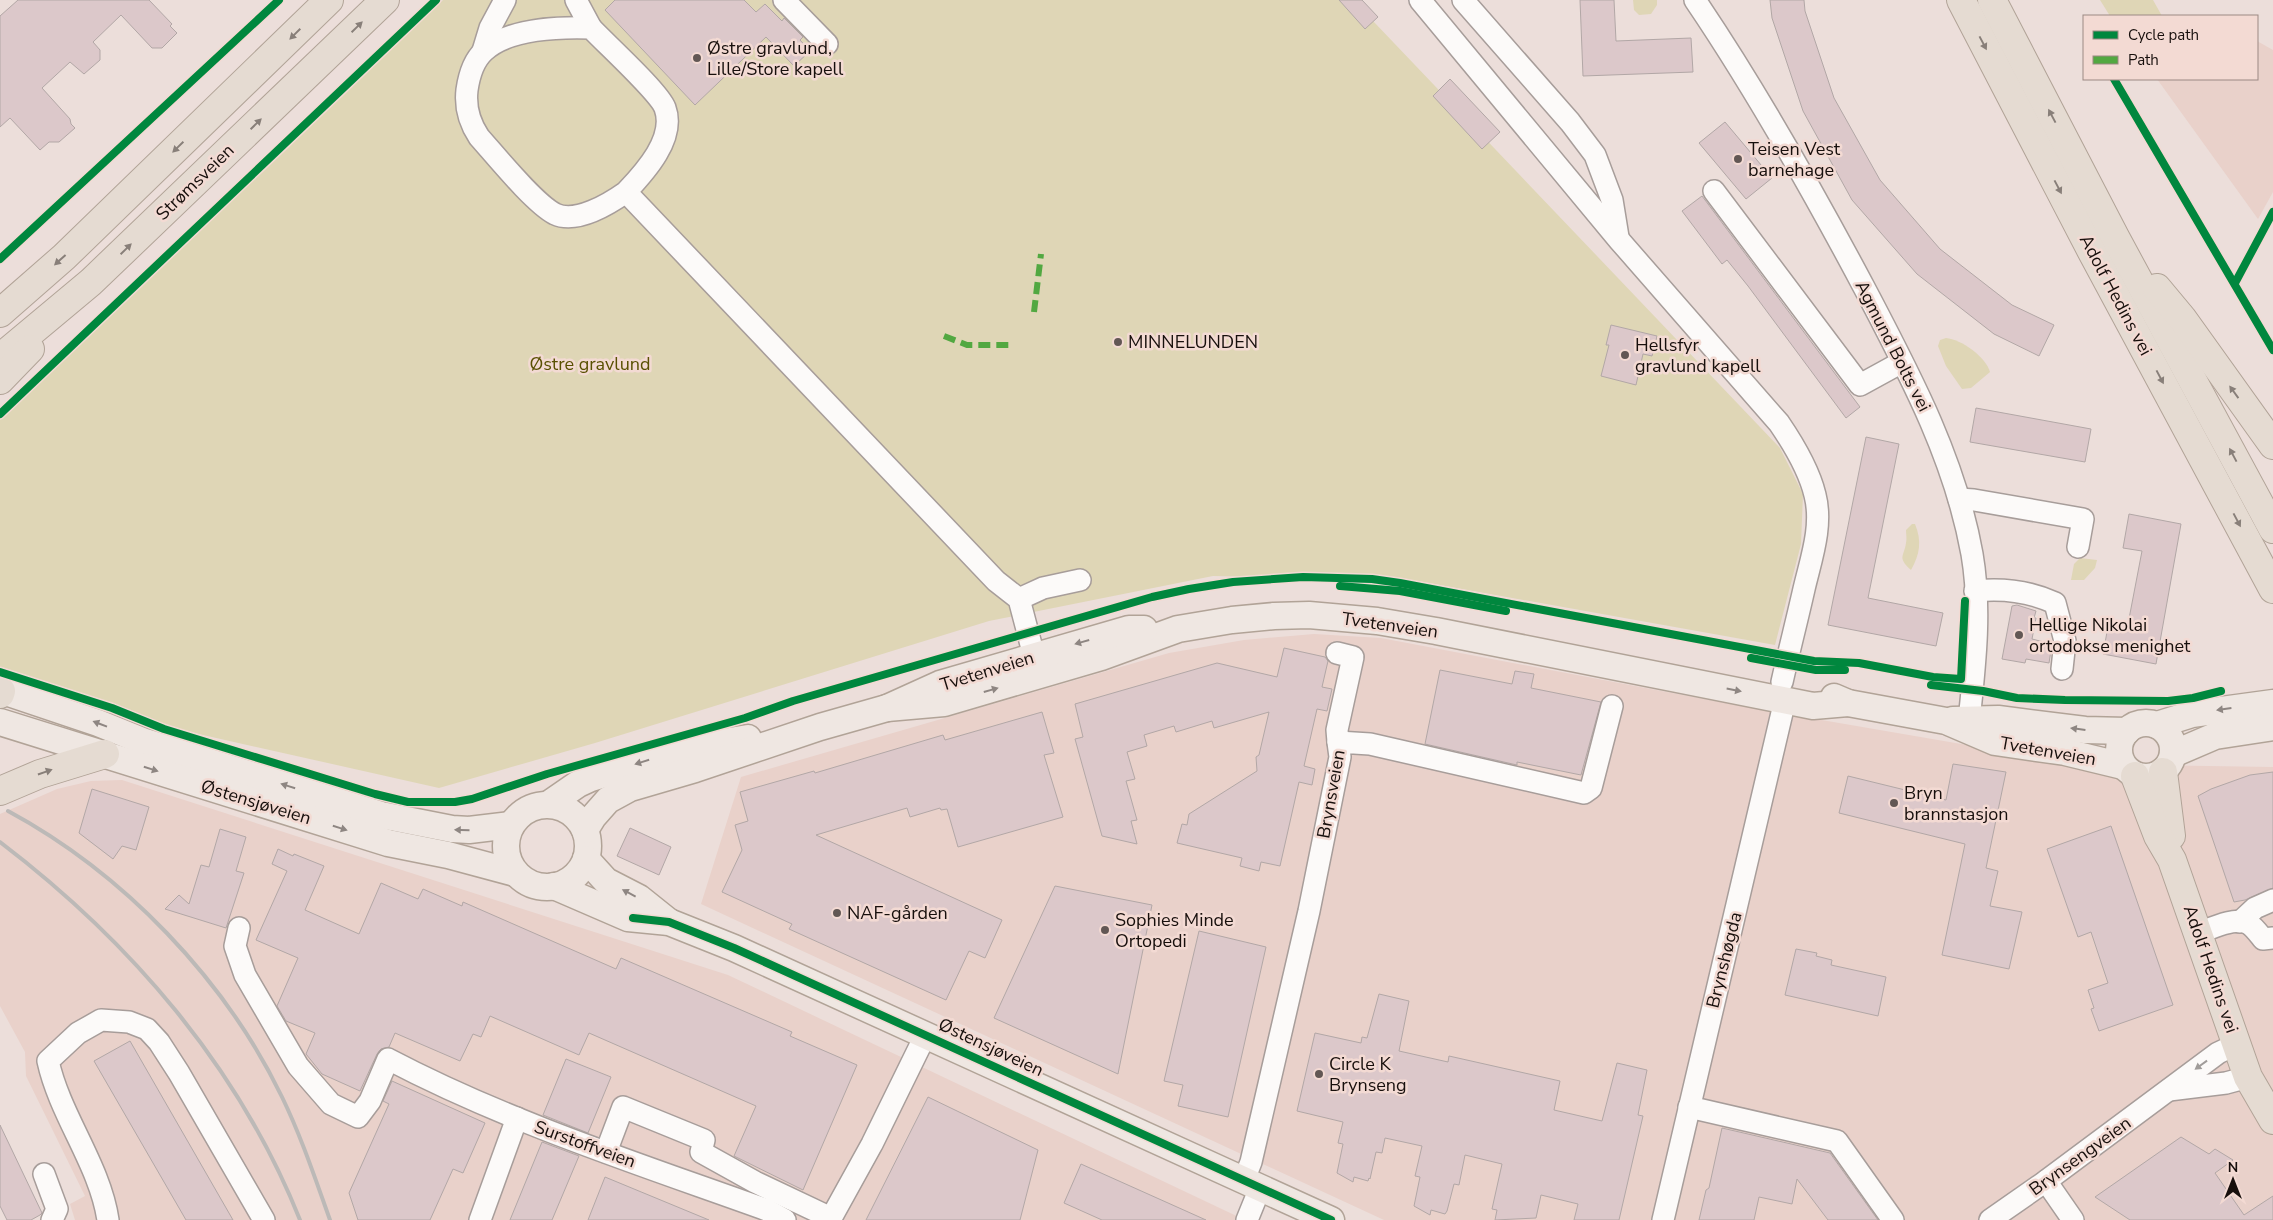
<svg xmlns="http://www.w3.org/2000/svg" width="2273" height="1220" viewBox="0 0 2273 1220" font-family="'Nunito Sans',sans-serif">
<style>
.built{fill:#e9d1ca}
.green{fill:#dfd6b6}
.building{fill:#dcc8ca;stroke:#b2a7a6}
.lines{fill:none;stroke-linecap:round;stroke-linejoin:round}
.minor-casing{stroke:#a79d9a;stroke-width:24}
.major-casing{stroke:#b1a397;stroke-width:29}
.highway-casing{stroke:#b1a397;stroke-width:30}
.minor{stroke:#fcfaf9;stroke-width:21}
.major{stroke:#efe7e2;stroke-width:26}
.highway{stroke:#e5dbd2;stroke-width:28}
.rail{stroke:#bcb9b7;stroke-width:4}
.quiet{stroke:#52a841;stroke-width:6;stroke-dasharray:12 6;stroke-linecap:butt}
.cycleway-casing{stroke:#f3dad3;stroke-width:11}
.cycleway{stroke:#00873e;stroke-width:8}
.oneway{fill:#887f79}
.oneway2{fill:#8e8682}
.oneway3{fill:#a09c9a}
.poi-dot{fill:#625754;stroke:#f3dad3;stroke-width:2}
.labels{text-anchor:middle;stroke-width:5;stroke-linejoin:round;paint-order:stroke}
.poi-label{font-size:18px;fill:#170f0c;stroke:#f3dad3;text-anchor:start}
.street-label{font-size:18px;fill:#170f0c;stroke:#f3dad3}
.park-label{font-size:18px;fill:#595002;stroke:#f3dad3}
</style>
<rect width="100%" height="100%" fill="#ecdeda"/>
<g class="built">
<polygon points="2257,41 2273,50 2273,192 2258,219 2157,79 2257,79"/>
<polygon points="1314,634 1381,638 1741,706 2077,764 2273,767 2273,1220 1384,1220 701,904 741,777 1169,653 1244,640"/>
<polygon points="122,780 728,975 1245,1220 75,1220 70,1204 85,1196 26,1076 25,1052 0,1006 0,814 57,789 91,781"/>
</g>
<g class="green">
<polygon points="443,0 1353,0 1780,448 1803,494 1801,544 1775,645 1412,580 1213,576 989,621 595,743 439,788 172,728 0,669 0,420"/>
<polygon points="1633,0 1657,0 1657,5 1651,14 1639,15 1634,10"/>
<polygon points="2100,0 2153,0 2162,16 2110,16"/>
<path d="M1946,338C1961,339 1986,357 1990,372L1971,388L1962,389L1946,366L1938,346L1940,340Z"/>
<path d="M1912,524H1915C1922,541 1920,554 1911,570C1897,557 1904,557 1906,543C1907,539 1906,534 1906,530Z"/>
<polygon points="2080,558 2097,560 2095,568 2084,580 2071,580 2074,564"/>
</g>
<g class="building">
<polygon points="18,0 149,0 172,24 170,26 177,33 162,48 152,48 121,15 93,42 100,50 100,60 84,74 70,62 42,88 70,119 71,124 75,128 59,142 49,142 40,150 10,118 0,127 0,16"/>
<polygon points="615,0 744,0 756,12 765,4 782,21 784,18 803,37 800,40 810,51 794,66 766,37 695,105 605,10"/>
<polygon points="1339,0 1362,0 1378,17 1365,29"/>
<polygon points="1580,0 1614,0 1616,41 1691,38 1693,72 1583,76"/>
<polygon points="1770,0 1804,0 1805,11 1834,98 1880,180 1940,249 2012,305 2054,325 2039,356 1994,334 1917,274 1852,200 1803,111 1772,18"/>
<polygon points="1450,79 1500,132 1482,149 1433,96"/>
<polygon points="1725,122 1772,178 1746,199 1699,143"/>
<polygon points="1702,196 1860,407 1846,418 1748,286 1727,260 1722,264 1682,211"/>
<polygon points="1611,325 1657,336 1652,356 1643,354 1636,385 1601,376 1609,345 1606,345"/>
<polygon points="1976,408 2091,429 2085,462 1970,442"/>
<polygon points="1866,437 1899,444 1868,598 1943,613 1936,646 1828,625"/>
<polygon points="2129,514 2181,524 2156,664 2103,654 2109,621 2128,624 2142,551 2123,548"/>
<polygon points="2017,605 2036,611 2034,618 2036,618 2032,639 2052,644 2049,663 2026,659 2025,663 2002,659 2012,606"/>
<polygon points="1284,648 1325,657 1328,661 1322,687 1332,689 1327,711 1317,709 1304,766 1315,769 1312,785 1299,782 1280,866 1261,862 1259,871 1240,866 1242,858 1177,843 1182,824 1187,825 1189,814 1257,771 1256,757 1259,755 1269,712 1214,728 1212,721 1176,732 1174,726 1144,735 1147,746 1127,752 1135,779 1126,781 1137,820 1131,821 1137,844 1102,836 1075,739 1083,737 1075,704 1217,663 1277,677"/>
<polygon points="1440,670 1512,684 1515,671 1534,674 1531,688 1601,702 1581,775 1517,762 1517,765 1425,744"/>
<polygon points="1042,712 1054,753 1044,755 1063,817 958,847 947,809 941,810 940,808 910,817 907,808 816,835 1002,920 985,958 969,951 946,1000 789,929 792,924 722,892 742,850 735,825 748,821 740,792 814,771 815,773 943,735 945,740"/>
<polygon points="1953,764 2006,772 1986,868 1998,871 1990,906 2022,912 2009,969 1942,955 1965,844 1839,813 1848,776 1946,800"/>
<polygon points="2273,772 2273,888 2245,900 2234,902 2198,796 2211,789 2250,775"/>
<polygon points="92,789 149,807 136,850 122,846 113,859 79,833"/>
<polygon points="2111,826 2173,1005 2099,1031 2091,1009 2094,1008 2088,990 2108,983 2091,932 2078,937 2047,849"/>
<polygon points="630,828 671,847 659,875 617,856"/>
<polygon points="220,829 246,837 236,871 244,873 226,928 165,909 179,895 189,904 201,865 209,867"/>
<polygon points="278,849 293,856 294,854 324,866 305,910 359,934 381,883 418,899 423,889 462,906 463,902 616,969 621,958 792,1032 790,1036 857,1065 803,1190 734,1156 756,1106 589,1033 579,1055 490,1016 481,1037 473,1034 460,1061 395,1033 389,1047 381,1049 377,1054 360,1091 322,1074 306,1054 315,1033 286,1021 277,1006 298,958 256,940 287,871 272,864"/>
<polygon points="1055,886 1152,905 1118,1074 994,1018"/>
<polygon points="1199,931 1266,947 1228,1117 1178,1106 1183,1085 1164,1081"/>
<polygon points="1796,949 1817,953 1816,956 1832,960 1831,965 1886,977 1878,1016 1785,995"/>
<polygon points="1379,994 1409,1001 1399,1051 1448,1062 1449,1056 1560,1081 1554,1110 1602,1121 1617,1063 1647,1070 1638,1115 1643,1116 1619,1220 1574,1220 1578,1204 1541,1195 1536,1218 1495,1220 1497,1210 1492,1209 1502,1164 1465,1155 1459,1185 1454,1184 1447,1211 1445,1214 1431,1210 1430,1215 1414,1206 1420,1177 1415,1176 1422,1146 1385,1138 1382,1153 1376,1152 1370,1179 1369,1178 1368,1181 1354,1177 1353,1182 1337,1173 1343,1144 1338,1143 1343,1122 1297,1111 1315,1033 1361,1043 1362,1037 1367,1038"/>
<polygon points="130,1041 233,1220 186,1220 94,1061"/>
<polygon points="566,1059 611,1077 588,1133 543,1115"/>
<polygon points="392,1081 485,1123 463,1173 453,1169 430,1220 358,1220 349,1193 389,1104 383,1101"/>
<polygon points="928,1097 1038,1150 1020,1220 866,1220"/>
<polygon points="0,1125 42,1213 40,1215 31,1220 7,1220 0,1206"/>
<polygon points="1722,1128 1830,1153 1878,1220 1828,1220 1797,1179 1792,1204 1759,1197 1754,1220 1699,1220 1706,1190 1709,1188"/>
<polygon points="2181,1137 2209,1154 2215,1149 2233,1160 2215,1173 2244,1215 2273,1196 2273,1220 2130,1220 2095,1197"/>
<polygon points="542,1142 579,1156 552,1220 510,1220"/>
<polygon points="1081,1164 1206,1220 1102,1220 1064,1203"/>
<polygon points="605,1177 709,1220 588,1220"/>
</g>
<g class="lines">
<defs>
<g id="minor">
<polyline points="576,0 591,28"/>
<polyline points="784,0 827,44"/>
<path d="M1420,0L1619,240L1779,423C1794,445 1809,470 1815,495C1823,526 1811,559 1804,589C1797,620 1789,651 1782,682"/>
<polyline points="1463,0 1570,122 1595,155 1612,200 1618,237"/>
<path d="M1695,0C1758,93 1813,191 1866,291C1910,375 1955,459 1972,554C1982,612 1974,672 1968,730"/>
<polyline points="483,51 490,28 505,0"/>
<polyline points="1714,191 1860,385 1902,362"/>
<path d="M626,192C645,172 676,138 665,108C659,92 606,44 591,28C559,27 509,28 484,51C473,61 469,76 467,90C465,107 469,122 479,137C496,156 534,203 555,214C576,224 609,204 626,192L996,581L1019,599L1034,656"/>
<polyline points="1959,499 1974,500 2083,519 2078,547"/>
<path d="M1975,591C2002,588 2031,592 2055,603L2065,641L2062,669"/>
<polyline points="1019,599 1043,588 1080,580"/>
<polyline points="1337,653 1353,657 1337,730 1338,742"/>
<polyline points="2240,922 2255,908 2273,900"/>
<path d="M239,928L235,946L245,975L298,1066L331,1104L358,1117L370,1101L388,1059C508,1122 639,1164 767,1210L785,1220"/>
<path d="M2199,933C2212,928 2236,916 2249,924C2254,927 2259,934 2263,939L2273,938"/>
<polyline points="2169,1090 2226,1083 2248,1077"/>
<polyline points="1689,1107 1837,1141 1893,1220"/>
<polyline points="606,1152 623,1107 704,1140 701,1152 755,1182 831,1218"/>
<polyline points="44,1174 57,1209 52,1220"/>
<polyline points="1244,1180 1251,1162 1309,911 1340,757 1338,742 1370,744 1584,793 1591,788 1612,706"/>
<polyline points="2046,1181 2073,1220"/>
<path d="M108,1220C100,1165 60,1116 48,1061L78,1033L101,1020L129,1022L147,1029L159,1042L179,1073L264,1220"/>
<polyline points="480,1220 517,1118"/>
<polyline points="830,1220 872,1144 926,1034"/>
<polyline points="1247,1220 1260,1188"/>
<polyline points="1663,1220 1785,700"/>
<polyline points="1990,1220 2046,1181 2218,1053 2237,1044"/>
</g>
<g id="major">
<polyline points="0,690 98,723 145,742 381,815 452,829 469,830 511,825"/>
<polyline points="1834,697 1848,703 1946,721 1995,742 2065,752 2123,766"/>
<polyline points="887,708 944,703 1101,657 1178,629 1232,620 1274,616 1309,615 1377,621 1436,631 1813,706 1848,703"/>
<polyline points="1953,720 1998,719 2085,730 2127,731"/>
<polyline points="0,722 388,843 448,855 515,873"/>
<circle cx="2146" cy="750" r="27"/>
<polyline points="2157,725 2192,714 2273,703"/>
<polyline points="2173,754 2215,736 2273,727"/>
<polyline points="549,804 578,784 591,778 689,748 748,738"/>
<circle cx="547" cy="846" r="41"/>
<polyline points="585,830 593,817 608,800 630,788 695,769 820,727 887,708 940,684 1129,629 1144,629"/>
<polyline points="586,859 606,881 639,898 669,922"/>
<polyline points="554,886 628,918 669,922 734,948 1331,1220"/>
</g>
<g id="highway">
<polyline points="1961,0 2091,250 2273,589"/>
<polyline points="1992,0 2115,237 2273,529"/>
<polyline points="2157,288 2182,318 2273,445"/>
<polyline points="0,313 64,257 329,0"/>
<polyline points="0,358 91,282 385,0"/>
<polyline points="0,380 30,349"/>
<polyline points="0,694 1,691"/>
<polyline points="2163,772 2171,836"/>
<polyline points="2135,776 2158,836 2172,860 2248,1077 2273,1120"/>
<polyline points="0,791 40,774 105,754"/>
</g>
</defs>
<use href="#minor" class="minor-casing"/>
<use href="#major" class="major-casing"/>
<use href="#highway" class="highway-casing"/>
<use href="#minor" class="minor"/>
<use href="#major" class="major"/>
<use href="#highway" class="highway"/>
<g class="rail">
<path d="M8,811C123,873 225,979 282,1097C301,1136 315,1178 330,1220"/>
<path d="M0,842C130,941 239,1067 300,1220"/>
</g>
<g class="quiet">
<polyline points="1034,312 1041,254"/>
<polyline points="944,336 967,345 1010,345"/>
</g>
<defs>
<g id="cycleway">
<polyline points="2114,79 2273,350"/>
<polyline points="0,259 279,0"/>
<polyline points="2235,283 2273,212"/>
<polyline points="0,414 436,0"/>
<polyline points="1340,586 1400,591 1506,611"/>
<polyline points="1751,658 1816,670 1845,670"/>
<polyline points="0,672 112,708 164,729 375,794 408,802 455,802 472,799 547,774 745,718 793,701 1152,597 1189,589 1233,582 1303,577 1372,579 1400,583 1814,661 1859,663 1933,677 1961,679 1965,601"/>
<polyline points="1931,685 1983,691 2017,698 2065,700 2168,701 2193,698 2221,691"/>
<polyline points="633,918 669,922 734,948 1331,1220"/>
</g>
</defs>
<use href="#cycleway" class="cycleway-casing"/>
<use href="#cycleway" class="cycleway"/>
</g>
<defs><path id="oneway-solid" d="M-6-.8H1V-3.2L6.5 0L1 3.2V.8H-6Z" transform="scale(1.25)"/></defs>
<g class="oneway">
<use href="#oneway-solid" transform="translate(357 27) rotate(-44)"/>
<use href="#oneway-solid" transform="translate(295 34) rotate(135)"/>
<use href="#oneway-solid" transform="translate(1983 43) rotate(62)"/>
<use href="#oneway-solid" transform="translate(2052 116) rotate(-118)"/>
<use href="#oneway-solid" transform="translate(256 124) rotate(-44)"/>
<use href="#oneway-solid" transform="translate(178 147) rotate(136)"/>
<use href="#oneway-solid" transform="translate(2058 187) rotate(62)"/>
<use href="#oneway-solid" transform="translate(126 249) rotate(-44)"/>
<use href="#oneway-solid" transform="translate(60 260) rotate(138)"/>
<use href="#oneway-solid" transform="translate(2160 377) rotate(62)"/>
<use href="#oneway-solid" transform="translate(2234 392) rotate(-126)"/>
<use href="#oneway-solid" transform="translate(2233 455) rotate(-118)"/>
<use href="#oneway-solid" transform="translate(2237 520) rotate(62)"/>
<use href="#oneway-solid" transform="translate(45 772) rotate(-19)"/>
</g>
<g class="oneway2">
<use href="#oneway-solid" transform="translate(1082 642) rotate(164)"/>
<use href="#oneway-solid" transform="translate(991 690) rotate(-16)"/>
<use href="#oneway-solid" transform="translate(1734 690) rotate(11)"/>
<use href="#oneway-solid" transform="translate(2224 709) rotate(172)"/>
<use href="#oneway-solid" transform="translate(100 724) rotate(-159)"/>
<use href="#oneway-solid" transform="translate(2078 729) rotate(-173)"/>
<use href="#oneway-solid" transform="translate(642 762) rotate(163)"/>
<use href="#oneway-solid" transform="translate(151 769) rotate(17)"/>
<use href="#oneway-solid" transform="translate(288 786) rotate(-163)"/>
<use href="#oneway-solid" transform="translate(340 828) rotate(17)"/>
<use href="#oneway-solid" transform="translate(462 830) rotate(-179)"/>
<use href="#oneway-solid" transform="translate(629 893) rotate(-152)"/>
</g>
<use class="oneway3" href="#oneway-solid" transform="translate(2201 1065) rotate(144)"/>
<g class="poi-dot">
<circle cx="697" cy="58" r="5"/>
<circle cx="1738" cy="159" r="5"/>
<circle cx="1118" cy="342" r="5"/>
<circle cx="1625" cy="355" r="5"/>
<circle cx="2019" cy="635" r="5"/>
<circle cx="1894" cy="803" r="5"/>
<circle cx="837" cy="913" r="5"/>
<circle cx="1105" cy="930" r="5"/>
<circle cx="1319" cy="1074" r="5"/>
</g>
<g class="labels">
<g class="poi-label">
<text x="707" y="54">Østre gravlund,<tspan x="707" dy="21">Lille/Store kapell</tspan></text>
<text x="1748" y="155">Teisen Vest<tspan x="1748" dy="21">barnehage</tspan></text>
<text x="1128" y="348">MINNELUNDEN</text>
<text x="1635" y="351">Hellsfyr<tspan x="1635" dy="21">gravlund kapell</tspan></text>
<text x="2029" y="631">Hellige Nikolai<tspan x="2029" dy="21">ortodokse menighet</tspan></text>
<text x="1904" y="799">Bryn<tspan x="1904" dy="21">brannstasjon</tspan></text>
<text x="847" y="919">NAF-gården</text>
<text x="1115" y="926">Sophies Minde<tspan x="1115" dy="21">Ortopedi</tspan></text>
<text x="1329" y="1070">Circle K<tspan x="1329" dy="21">Brynseng</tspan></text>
</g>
<g class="street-label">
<text transform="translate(195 182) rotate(-44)" y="6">Strømsveien</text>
<text transform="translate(2116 295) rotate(62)" y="6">Adolf Hedins vei</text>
<text transform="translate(1893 346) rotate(63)" y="6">Agmund Bolts vei</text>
<text transform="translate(1390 625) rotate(8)" y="6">Tvetenveien</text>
<text transform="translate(987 671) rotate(-17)" y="6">Tvetenveien</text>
<text transform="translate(2048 751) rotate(10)" y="6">Tvetenveien</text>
<text transform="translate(1331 794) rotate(-80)" y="6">Brynsveien</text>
<text transform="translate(256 802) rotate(17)" y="6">Østensjøveien</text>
<text transform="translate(1724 960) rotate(-76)" y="6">Brynshøgda</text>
<text transform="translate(2211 969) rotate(71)" y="6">Adolf Hedins vei</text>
<text transform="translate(991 1047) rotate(25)" y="6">Østensjøveien</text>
<text transform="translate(585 1144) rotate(20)" y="6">Surstoffveien</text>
<text transform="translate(2080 1156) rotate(-36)" y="6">Brynsengveien</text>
</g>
<g class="park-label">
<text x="590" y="370">Østre gravlund</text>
</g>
</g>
<rect x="2083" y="15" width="175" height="65" fill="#f3dad3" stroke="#9b8983"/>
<rect x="2093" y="31" width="25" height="8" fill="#00873e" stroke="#9b8983"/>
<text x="2128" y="40" font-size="15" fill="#170f0c">Cycle path</text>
<rect x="2093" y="56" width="25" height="8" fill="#52a841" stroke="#9b8983"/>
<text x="2128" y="65" font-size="15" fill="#170f0c">Path</text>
<g transform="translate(2233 1180)" stroke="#f3dad3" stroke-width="4" paint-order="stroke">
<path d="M0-4L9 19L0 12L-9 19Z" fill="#170f0c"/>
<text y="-8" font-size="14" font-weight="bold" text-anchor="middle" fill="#170f0c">N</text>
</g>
</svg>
